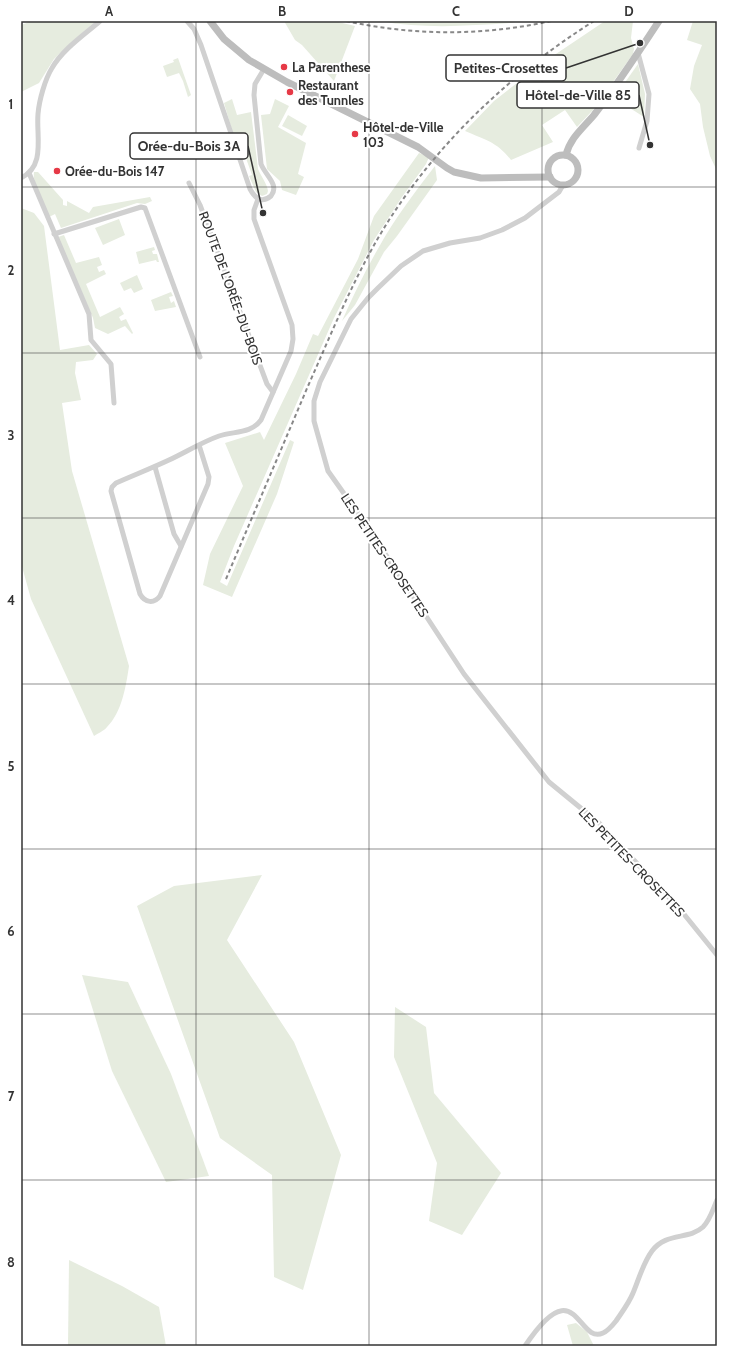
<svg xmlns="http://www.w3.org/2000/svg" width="738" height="1367" viewBox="0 0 738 1367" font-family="Cabin,sans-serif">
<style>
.green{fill:#e6ecdf}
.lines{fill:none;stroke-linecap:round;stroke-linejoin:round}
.minor{stroke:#d0d0d0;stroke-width:5}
.secondary{stroke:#bdbdbd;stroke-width:7}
.rail{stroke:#888;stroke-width:2;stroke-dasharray:4 3;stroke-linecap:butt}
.grid{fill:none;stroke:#333;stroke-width:1;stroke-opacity:0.55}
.poi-dot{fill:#e63946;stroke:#fff;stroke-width:1.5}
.labels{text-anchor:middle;stroke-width:4;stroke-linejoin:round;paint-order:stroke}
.poi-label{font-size:13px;font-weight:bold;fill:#333;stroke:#fff;text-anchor:start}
.street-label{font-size:13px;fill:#333;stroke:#fff}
.leader{fill:none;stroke:#333;stroke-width:1.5}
.callout-dot{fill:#333;stroke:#fff;stroke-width:1.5}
.callout{fill:#fff;stroke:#333;stroke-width:1.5}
.callout-label{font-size:14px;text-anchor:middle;font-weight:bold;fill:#333}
.neatline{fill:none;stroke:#333;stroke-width:1.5}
.grid-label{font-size:13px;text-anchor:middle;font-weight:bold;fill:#333}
</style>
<rect width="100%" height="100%" fill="#fff"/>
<g class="green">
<polygon points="32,21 96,21 75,39 54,59 39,83 21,92 21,25"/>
<polygon points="284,21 334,21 355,26 334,81 302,45 295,40"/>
<path d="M379,21H520L511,23C466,26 424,29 379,21Z"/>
<path d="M605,21H633L631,38L634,49L633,54L593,110L577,127L565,110L542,125L553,142L511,160C497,142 486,140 465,131L494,101L544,62Z"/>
<polygon points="693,21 717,21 717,171 710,156 703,127 700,104 690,89 694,66 702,45 687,40"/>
<polygon points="178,58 191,95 188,97 183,81 179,73 167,77 163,66 174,62 173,60"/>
<polygon points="638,64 645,94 644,117 614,98"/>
<path d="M232,99L237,115L251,112L258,169C261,176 267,184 268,191L267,194L262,196L256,192L249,176L252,175L238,136L234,137L224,103Z"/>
<polygon points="275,99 289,106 278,127 306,143 298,174 304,177 296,195 282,190 280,181 267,169 261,115 270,114"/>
<polygon points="288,115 307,126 302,136 282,126"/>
<polygon points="419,153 429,157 426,164 402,197 374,240 334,318 234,546 220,582 227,586 290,440 294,442 277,494 232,597 203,585 210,554 243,486 225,443 260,432 264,440 296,374 313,334 318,336 358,259 374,216"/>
<path d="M435,166L437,180L397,236L384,252L355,305L342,321C353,296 365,271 379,247C395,218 415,192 435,166Z"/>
<path d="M34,172H38L63,200V205L67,206V201L89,213L93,207L150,197L152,201L145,204L137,203L61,228L55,214L49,217C44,206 32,183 34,172Z"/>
<path d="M21,208L34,213L44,226L60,350L89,345L97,354L93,360L76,362L75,373L81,400L62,403L72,471L129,666C126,686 122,712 107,727C104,731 98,733 94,736L31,599L21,563Z"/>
<polygon points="119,219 125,235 103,245 95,228"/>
<polygon points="64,235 76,263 99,257 102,265 97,267 99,272 104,270 106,274 86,284 100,317 120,307 124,314 119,317 121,321 126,319 133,333 132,334 125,326 108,334 95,328 93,318 58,237"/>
<polygon points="154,247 155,250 152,251 153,254 157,254 159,262 157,262 156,260 139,264 136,252"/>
<polygon points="137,275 143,289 134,293 131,288 124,291 120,283"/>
<polygon points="171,292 173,296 169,297 171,303 174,301 176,307 155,311 151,300"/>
<polygon points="262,875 227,940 294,1042 341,1155 303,1290 274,1277 272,1175 220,1138 137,906 174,886"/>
<polygon points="82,975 128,982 171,1074 209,1176 166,1182 112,1071"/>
<polygon points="395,1007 426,1027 434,1093 501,1173 462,1235 429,1221 437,1163 394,1057"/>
<polygon points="69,1260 122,1286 159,1307 166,1346 68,1346"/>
<polygon points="576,1323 587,1332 594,1346 573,1346 567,1325"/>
</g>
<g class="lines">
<g class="minor">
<path d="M187,21L194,29L201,45L250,189C255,198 261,204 271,196C280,185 265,175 261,164L254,95L255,84L264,69"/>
<polyline points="638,53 649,94 647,121 639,148"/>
<polyline points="29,173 89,314 91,340 111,364 114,403"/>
<path d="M21,178C46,166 36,136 38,114C39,101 45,79 52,68C63,49 84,35 100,21"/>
<polyline points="189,183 200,205 267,384 273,392"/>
<polyline points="563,185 559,192 525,218 502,230 480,238 450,243 423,251 401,266 378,288 368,298 351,319 320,382 314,401 314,421 328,471 367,526 464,674 549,782 599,823 679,908 717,955"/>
<polyline points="54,234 141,207 145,208 200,357"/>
<path d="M199,445L209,477L208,484L160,596C154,604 145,603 140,594L111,491L112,487L116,483C134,475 152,468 169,460C186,452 202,442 219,436C234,431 251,434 261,420L291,351L293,339L292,325L254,219V210L258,199"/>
<polyline points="155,467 174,534 181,546"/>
<path d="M525,1346C577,1268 577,1345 603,1333C608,1331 612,1326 616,1321C622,1312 629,1303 633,1293C639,1279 643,1263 652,1251C666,1232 689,1240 703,1227C710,1220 713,1209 717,1200"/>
</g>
<g class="secondary">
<polyline points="210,21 224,39 249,60 287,82 418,147 447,168 454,172 481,178 550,177"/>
<path d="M566,155C570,138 583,128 594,115C617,85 638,53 659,21"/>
<circle cx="563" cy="170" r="15"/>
</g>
<g class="rail">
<polyline points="21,21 22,21"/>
<path d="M346,21C414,36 483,36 551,21"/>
<path d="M226,579C253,515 281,450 308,386C333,330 356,272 389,220C442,138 512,73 594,21"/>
</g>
</g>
<path class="grid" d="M196,21V1346M369,21V1346M542,21V1346M21,187H717M21,353H717M21,518H717M21,684H717M21,849H717M21,1014H717M21,1180H717"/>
<g class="poi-dot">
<circle cx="284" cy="67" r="4"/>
<circle cx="290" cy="92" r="4"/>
<circle cx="355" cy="134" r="4"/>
<circle cx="57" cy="171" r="4"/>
</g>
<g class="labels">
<g class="poi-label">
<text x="292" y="72">La Parenthese</text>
<text x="298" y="90">Restaurant<tspan x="298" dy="15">des Tunnles</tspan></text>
<text x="363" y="132">Hôtel-de-Ville<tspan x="363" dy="15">103</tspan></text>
<text x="65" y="176">Orée-du-Bois 147</text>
</g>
<g class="street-label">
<text transform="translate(231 288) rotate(70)" y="5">ROUTE DE L'ORÉE-DU-BOIS</text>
<text transform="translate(385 555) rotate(56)" y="5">LES PETITES-CROSETTES</text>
<text transform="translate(632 862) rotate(46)" y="5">LES PETITES-CROSETTES</text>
</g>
</g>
<path class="leader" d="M640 43L566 68M650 145L639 95M263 213L248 146"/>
<g class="callout-dot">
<circle cx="640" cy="43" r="4"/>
<circle cx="650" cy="145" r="4"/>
<circle cx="263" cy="213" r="4"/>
</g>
<g class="callout">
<rect x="446" y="55" width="120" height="26" rx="4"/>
<rect x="517" y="82" width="122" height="26" rx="4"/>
<rect x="130" y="133" width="118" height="26" rx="4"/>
</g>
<g class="callout-label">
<text x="506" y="73">Petites-Crosettes</text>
<text x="578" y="100">Hôtel-de-Ville 85</text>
<text x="189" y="151">Orée-du-Bois 3A</text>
</g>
<rect width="738" height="1367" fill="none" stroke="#ffffff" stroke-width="44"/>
<rect x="22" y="22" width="694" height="1323" class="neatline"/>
<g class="grid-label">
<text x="109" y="16">A</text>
<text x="282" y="16">B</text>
<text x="456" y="16">C</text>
<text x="629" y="16">D</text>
<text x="11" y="109">1</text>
<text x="11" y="275">2</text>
<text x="11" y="440">3</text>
<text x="11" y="605">4</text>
<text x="11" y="771">5</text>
<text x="11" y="936">6</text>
<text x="11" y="1101">7</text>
<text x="11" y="1267">8</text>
</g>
</svg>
